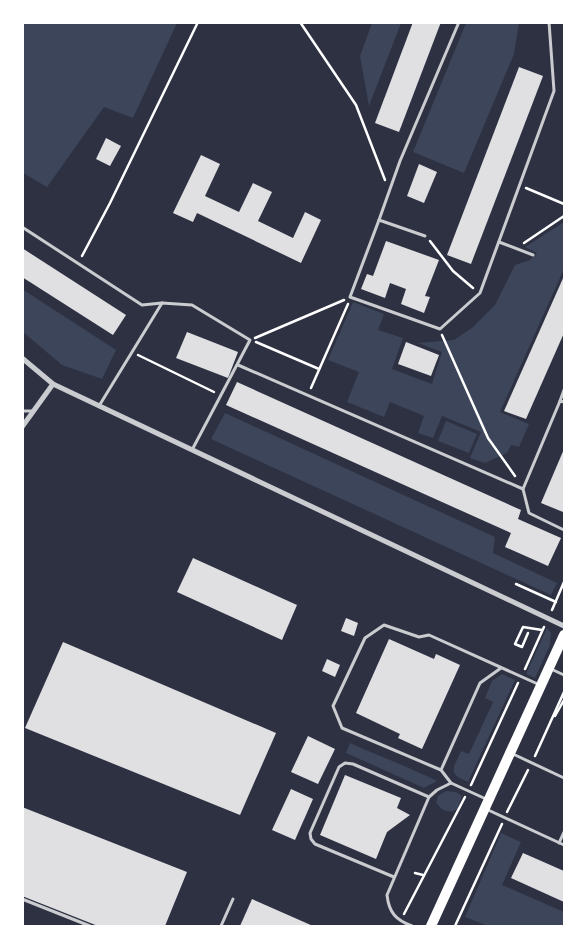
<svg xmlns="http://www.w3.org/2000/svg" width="587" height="949" viewBox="0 0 587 949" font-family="'Noto Sans',sans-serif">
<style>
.green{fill:#3c4559}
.building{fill:#e0e0e3}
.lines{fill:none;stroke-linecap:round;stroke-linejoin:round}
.path{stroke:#fff;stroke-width:2.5}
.service{stroke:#caccd0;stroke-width:3}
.minor{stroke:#caccd0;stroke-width:5}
.secondary{stroke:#fff;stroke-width:10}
</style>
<rect width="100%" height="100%" fill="#2d3142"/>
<g class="green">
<polygon points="23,22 177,23 133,118 104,107 47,187 23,173"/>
<polygon points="372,23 401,23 369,106 360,56"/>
<polygon points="466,23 519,23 514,54 464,173 413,152"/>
<polygon points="564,222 564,269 500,412 529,424 519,447 511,445 507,453 485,463 470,458 481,432 442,416 433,438 418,433 424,416 390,402 384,417 347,402 359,372 328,360 353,302 384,314 378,330 403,338 392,369 432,384 442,352 418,343 454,340 473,327 495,305 515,265 530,260 537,253 525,247"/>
<polygon points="22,289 116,350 102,379 62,365 23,332"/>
<polygon points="225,413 495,537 493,553 557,583 551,595 211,439"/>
<polygon points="446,421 477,434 469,453 438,441"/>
<polygon points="547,628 551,633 550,645 535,678 526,674"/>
<polygon points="502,674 515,680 468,782 459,778 454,773 454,766 461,751 469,754 493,702 485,698 492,681"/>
<path d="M350,743C379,756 409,767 437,781L424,788L346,753Z"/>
<polygon points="446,791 456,792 462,796 457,809 452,812 443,810 436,803 438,796"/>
<polygon points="501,833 521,842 502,885 564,912 564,926 488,926 465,917"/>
</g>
<g class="building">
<polygon points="413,22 441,22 399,132 375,123"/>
<polygon points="519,67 543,76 471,264 447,255"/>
<polygon points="106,138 121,146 110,166 96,159"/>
<polygon points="201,155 220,164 205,196 239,212 253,183 272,192 258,221 293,238 305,212 321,220 301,263 197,213 193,222 173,213"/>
<polygon points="419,164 437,172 424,203 407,196"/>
<polygon points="386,241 439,260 425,296 430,297 424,313 401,304 406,289 390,283 385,298 361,289 367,274 373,276"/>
<polygon points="22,248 126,315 113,335 22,277"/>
<polygon points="564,276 564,333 526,419 504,411"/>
<polygon points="187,332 238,352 228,378 176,358"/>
<polygon points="406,342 439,355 431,376 398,364"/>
<polygon points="237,382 521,510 518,519 561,538 548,566 505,547 511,533 226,405"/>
<polygon points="564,449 564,509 563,512 541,503"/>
<polygon points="193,558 297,605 282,640 177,592"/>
<polygon points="346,618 358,623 354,636 341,631"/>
<polygon points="389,639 434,659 436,654 460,665 422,749 398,738 400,734 356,713"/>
<polygon points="63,642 276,733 240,815 25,728"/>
<polygon points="327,659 340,665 335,677 322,671"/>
<polygon points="308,736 335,749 318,784 291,772"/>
<polygon points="345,775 401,798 397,808 410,815 387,832 376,859 320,835"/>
<polygon points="291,789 313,799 295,840 272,830"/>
<polygon points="22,807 187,872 165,926 98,926 22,896"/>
<polygon points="523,853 564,871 564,902 511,878"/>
<polygon points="252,899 313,926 240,926"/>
</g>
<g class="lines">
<g class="path">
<polyline points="300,22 356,105 385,180"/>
<polyline points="526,188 564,204"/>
<polyline points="430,241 453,271 473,288"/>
<polyline points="524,243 564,216"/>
<polyline points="82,256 110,203 198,22"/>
<polyline points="442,335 488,438 515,476"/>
<polyline points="255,338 344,300"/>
<polyline points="256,342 319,369"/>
<polyline points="138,355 214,392"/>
<polyline points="311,388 348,304"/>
<polyline points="516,584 556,602"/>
<polyline points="552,610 564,582"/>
<polyline points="528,633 522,647 515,644 523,627 542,630"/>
<polyline points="525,669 544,627"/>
<polyline points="555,716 564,700"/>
<polyline points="535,756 564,692"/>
<polyline points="471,785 518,683"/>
<polyline points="507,812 528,770"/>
<polyline points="415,873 423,875"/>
<polyline points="404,914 465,797"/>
<polyline points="455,926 502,824"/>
</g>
<g class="service">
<polyline points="379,220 350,297 440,329 480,293 554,91 549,22"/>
<polyline points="22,227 142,305 162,303"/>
<polyline points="425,236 379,220 400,161 459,22"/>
<polyline points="499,242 533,255"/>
<polyline points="238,365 523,489 560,401 564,402"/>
<polyline points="560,401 564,390"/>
<polyline points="99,406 162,303 192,305 250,340 192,450"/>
<polyline points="22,411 33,411"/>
<polyline points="523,489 529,513 564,530"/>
<polyline points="551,669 564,675"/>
<polyline points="513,754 564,778"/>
<polyline points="441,770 480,683 501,668"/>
<polyline points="451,783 441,770 342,728 333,706 365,638 384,625 419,637 429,635 540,685"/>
<polyline points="486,809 564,845"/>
<polyline points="559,843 564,832"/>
<polyline points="394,877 315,844 311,839 310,833 339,767 345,763 353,764 429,797"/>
<polyline points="22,899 90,926"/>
<polyline points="221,926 233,899"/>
<path d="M412,926C396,920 389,913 387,895L429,797L437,790L451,783L486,799"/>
</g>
<g class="minor">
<polyline points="22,358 53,384 564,626"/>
<polyline points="22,427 53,384"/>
</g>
<polyline class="secondary" points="431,926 564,635"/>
</g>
<rect width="587" height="949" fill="none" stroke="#ffffff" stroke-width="48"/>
</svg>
